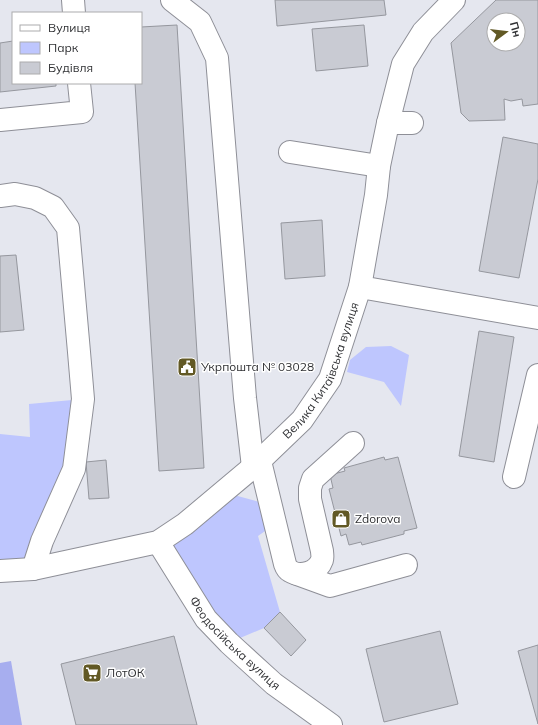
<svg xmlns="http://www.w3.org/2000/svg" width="538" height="725" viewBox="0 0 538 725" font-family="Mulish,sans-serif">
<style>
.green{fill:#bec6fe}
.forest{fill:#a7aeef}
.building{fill:#c9cbd3;stroke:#95979e;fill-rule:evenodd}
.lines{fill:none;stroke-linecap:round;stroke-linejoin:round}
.minor-casing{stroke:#8e8f97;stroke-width:24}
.minor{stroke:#fff;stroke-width:22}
.labels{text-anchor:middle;stroke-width:3;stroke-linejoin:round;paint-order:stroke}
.poi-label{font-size:12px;fill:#2f3033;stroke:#fff;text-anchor:start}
.street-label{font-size:12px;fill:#2f3033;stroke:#fff}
</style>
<rect width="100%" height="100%" fill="#e5e7ef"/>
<g class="green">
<polygon points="391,346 409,355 401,406 384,382 347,372 350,360 366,347"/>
<polygon points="83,399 74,469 33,569 0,571 0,434 30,437 29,404"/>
<polygon points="223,492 263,503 268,529 258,536 280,612 264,628 233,641 159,544"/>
</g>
<polygon class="forest" points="11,661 22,725 0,725 0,663"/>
<g class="building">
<polygon points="275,0 384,0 386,15 277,26"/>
<path d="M496,0H538V104L523,106L522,99L511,101L504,99L505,120L469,121L461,113L451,43ZM494,20H518V44H494Z"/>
<polygon points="177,25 204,468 159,471 135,83 141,83 141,27"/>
<polygon points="364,25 368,66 316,71 312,29"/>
<polygon points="13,41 13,83 56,83 56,86 0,92 0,43"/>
<polygon points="503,137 538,144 538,179 519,278 479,271"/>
<polygon points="322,220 325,276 285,279 281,223"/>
<polygon points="16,255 24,330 0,332 0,256"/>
<polygon points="479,331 514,337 494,462 459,456"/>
<polygon points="384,457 385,460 398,457 417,528 404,531 404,534 362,545 361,542 349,545 346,534 341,536 329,489 333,488 330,475 345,471 344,468"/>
<polygon points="106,460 109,498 89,499 86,462"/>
<polygon points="280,612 306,640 291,656 264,628"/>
<polygon points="440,631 458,704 384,722 366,649"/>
<polygon points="174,636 197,725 76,725 61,664"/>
<polygon points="538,645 538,724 518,651"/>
</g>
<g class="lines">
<defs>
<g id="minor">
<polyline points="73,0 74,13"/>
<polyline points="172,0 200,22 217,58 245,398 253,467"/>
<polyline points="0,120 82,112 79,83"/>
<polyline points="388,123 412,123"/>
<polyline points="290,152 379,166"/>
<polyline points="0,196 15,194 35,198 53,207 68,228 79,352 83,399 74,469 42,541 33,569"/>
<polyline points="360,287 538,318"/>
<path d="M260,461L285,564C286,567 288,570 290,571C301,578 318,572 322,560C323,557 322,553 322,551L310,499V488L313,479L353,443"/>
<polyline points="514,477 538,375"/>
<path id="s1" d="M158,542L206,619L229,643L274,684L331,725"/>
<path id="s2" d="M0,571L33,569L158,542L185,524L253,467L302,420L330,379L360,287L376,195L379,166L388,123L403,64L423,32L454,0"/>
<polyline points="297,574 330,586 406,565"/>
</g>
</defs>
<use href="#minor" class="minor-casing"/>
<use href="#minor" class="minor"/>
</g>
<defs>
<symbol id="civic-square" viewBox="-11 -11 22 22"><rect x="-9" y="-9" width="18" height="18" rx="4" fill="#625925" stroke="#fff"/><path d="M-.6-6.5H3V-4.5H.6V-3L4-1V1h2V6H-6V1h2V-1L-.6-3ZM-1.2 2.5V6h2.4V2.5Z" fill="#fff"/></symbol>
<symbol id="shop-square" viewBox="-11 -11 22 22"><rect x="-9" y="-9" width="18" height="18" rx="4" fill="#625925" stroke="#fff"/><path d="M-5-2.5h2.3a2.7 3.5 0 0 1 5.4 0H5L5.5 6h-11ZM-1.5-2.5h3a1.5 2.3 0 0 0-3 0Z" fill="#fff"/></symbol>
<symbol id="supermarket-square" viewBox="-11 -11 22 22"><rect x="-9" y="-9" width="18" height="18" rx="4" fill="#625925" stroke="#fff"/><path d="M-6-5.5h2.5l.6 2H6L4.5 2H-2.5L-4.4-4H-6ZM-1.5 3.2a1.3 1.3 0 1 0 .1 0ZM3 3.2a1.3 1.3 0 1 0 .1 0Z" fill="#fff"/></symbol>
</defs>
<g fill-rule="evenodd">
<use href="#civic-square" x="176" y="356" width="22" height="22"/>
<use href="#shop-square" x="330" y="508" width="22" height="22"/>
<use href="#supermarket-square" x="81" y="662" width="22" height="22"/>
</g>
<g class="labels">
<g class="poi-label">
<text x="201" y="371">Укрпошта № 03028</text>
<text x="355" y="523">Zdorova</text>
<text x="106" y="677">ЛотОК</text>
</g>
<g class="street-label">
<text dy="4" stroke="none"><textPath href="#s2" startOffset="403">Велика Китаївська вулиця</textPath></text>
<text dy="4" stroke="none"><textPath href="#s1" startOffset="128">Феодосійська вулиця</textPath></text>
</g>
</g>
<rect x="12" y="12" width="130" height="72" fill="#ffffff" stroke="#acacad"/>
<rect x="20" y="25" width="20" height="6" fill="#ffffff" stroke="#acacad"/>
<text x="48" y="32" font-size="12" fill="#2f3033">Вулиця</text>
<rect x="20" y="42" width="20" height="12" fill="#bec6fe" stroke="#acacad"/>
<text x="48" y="52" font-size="12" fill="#2f3033">Парк</text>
<rect x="20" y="62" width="20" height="12" fill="#c9cbd3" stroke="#acacad"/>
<text x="48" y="72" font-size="12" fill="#2f3033">Будівля</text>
<g transform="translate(506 32) rotate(75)"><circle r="19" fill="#ffffff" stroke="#acacad"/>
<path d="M0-3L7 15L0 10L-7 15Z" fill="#625925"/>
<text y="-6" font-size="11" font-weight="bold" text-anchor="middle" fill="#2f3033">Пн</text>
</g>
</svg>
